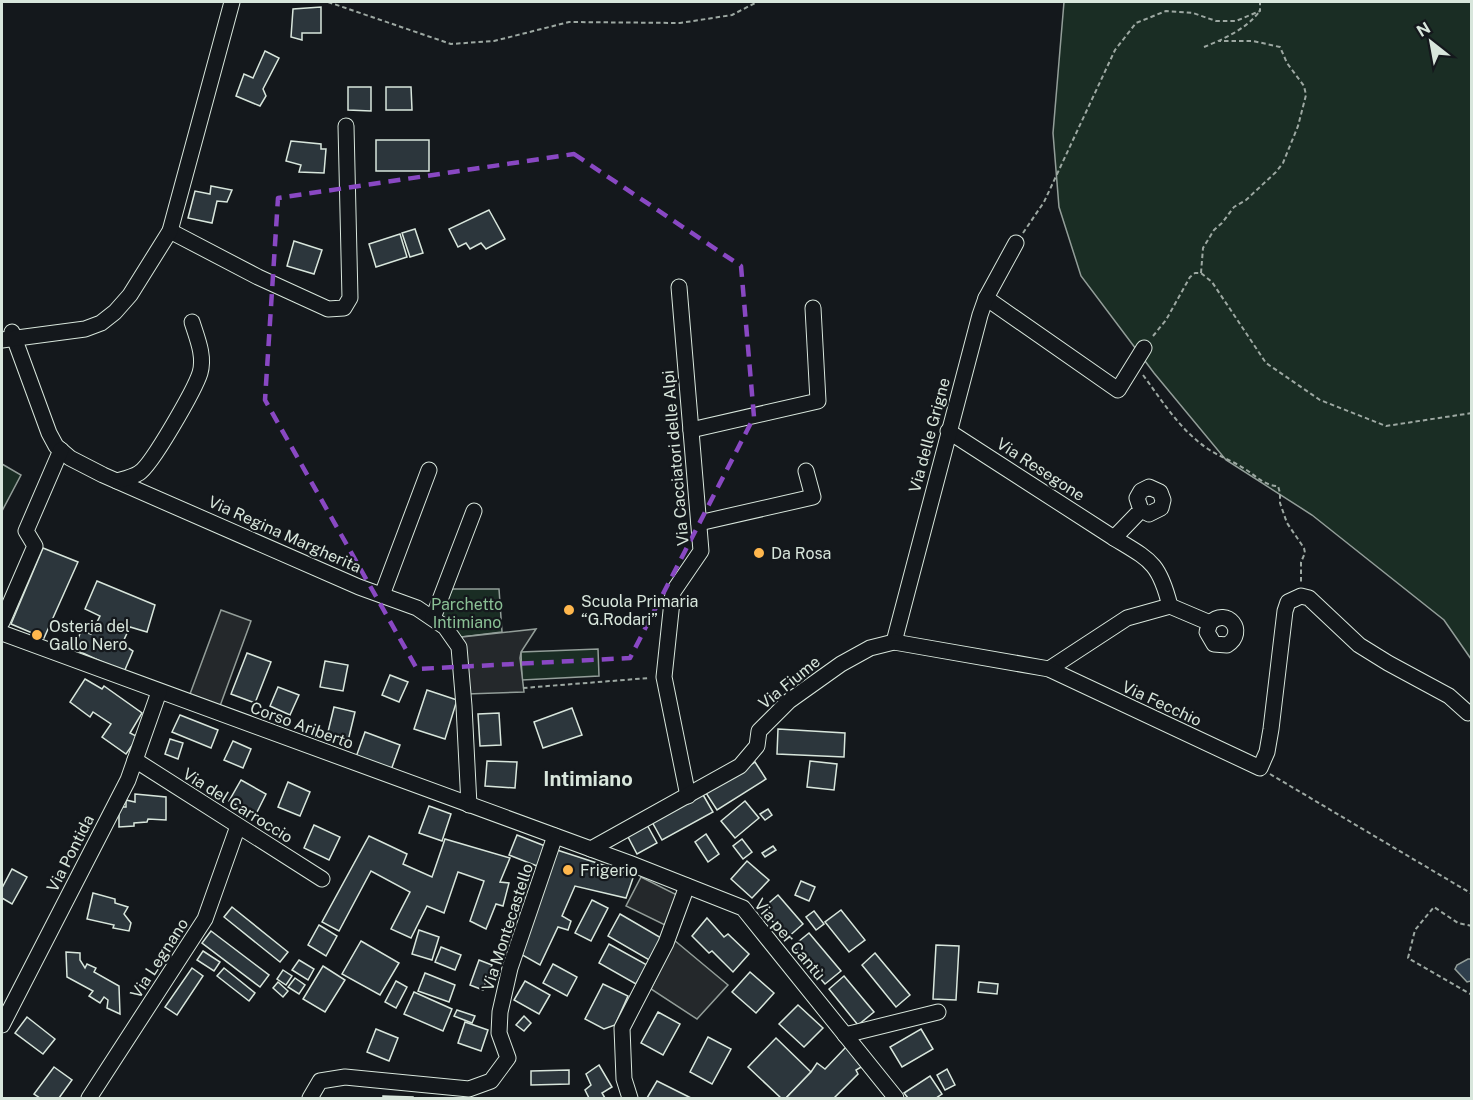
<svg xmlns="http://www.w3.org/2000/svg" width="1473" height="1100" viewBox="0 0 1473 1100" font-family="'Public Sans',sans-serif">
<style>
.green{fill:#1a2d24;stroke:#939e99;stroke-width:1.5}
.parking{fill:#24282b;stroke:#939e99;stroke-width:1.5}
.water{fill:#2f3f4d;stroke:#939e99;stroke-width:1.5}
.building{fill:#2c363c;stroke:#d8e6dc;stroke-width:1.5}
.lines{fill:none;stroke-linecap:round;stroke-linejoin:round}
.minor-casing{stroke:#d8e6dc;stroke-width:17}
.path{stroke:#9da8a2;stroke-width:2;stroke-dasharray:4.5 3;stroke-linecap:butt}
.minor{stroke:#14181c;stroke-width:15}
.marked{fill:none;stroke:#8948c3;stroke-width:4.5;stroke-dasharray:12 8;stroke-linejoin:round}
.poi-dot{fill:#ffb74d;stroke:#14181c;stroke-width:2}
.labels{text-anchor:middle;stroke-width:4.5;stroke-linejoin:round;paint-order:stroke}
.street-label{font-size:16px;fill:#d8e6dc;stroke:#14181c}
.poi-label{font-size:16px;fill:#d8e6dc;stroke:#14181c;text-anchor:start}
.park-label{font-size:16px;fill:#8ac095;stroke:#14181c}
.quarter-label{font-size:20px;font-weight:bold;fill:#d8e6dc;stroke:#14181c}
</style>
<rect width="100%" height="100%" fill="#14181c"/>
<g class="green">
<polygon points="1064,2 1471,2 1471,659 1444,620 1312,515 1226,460 1154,373 1081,276 1059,207 1053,133"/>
<polygon points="2,464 21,475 2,511"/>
<polygon points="444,589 499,589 502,632 462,637 463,647 433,619"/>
<polygon points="598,649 599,676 522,680 521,652"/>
</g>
<g class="parking">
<polygon points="221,610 251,621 220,706 190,694"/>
<polygon points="536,629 521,652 520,658 524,692 467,694 462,637"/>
<polygon points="641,877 679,896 665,925 626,906"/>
<polygon points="674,940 728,985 697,1019 651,989"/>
</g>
<polygon class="water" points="1468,959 1471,959 1471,981 1467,982 1455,969 1457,965"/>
<g class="building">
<polygon points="321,7 321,33 302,33 302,40 291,37 293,9"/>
<polygon points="265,51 279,58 263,89 266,96 260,106 236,96 244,74 253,78"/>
<polygon points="348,87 371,87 371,111 348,110"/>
<polygon points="386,87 411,87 412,110 386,110"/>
<rect x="376" y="140" width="53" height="31"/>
<polygon points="291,141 321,144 321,149 326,149 324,173 299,172 301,165 286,161"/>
<polygon points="211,186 232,190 227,202 217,201 212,223 188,218 195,191 210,194"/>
<polygon points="489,210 505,239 486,249 481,243 470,249 466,243 458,247 449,229"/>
<polygon points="415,229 423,253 410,257 402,233"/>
<polygon points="400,234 407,257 376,267 369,244"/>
<polygon points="294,241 322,250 314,274 287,266"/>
<polygon points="43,548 78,562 44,638 11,624"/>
<polygon points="97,581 155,605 147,632 130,627 122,644 133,651 124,672 74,649 81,631 91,634 100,616 85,609"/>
<polygon points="247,653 271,662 255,703 231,694"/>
<polygon points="325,661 348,665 343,691 320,687"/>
<polygon points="390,675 408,682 399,702 382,695"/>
<polygon points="85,679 102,689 104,686 142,713 130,733 138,737 126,754 102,737 111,724 93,712 90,717 70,702"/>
<polygon points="278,687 299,695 290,715 270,706"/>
<polygon points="427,690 457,700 445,739 414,729"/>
<polygon points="334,707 355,712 348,741 327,736"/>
<polygon points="572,708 582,735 543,748 534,722"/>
<polygon points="499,713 501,745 480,746 478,714"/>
<polygon points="180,715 218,730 211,748 172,732"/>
<polygon points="778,729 845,733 844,757 777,754"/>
<polygon points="365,732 400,745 391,770 356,757"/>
<polygon points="170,739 183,743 178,759 165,754"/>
<polygon points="233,741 251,749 243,768 224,760"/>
<polygon points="487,761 517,762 515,788 485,786"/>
<polygon points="810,761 837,764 834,790 807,787"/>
<polygon points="755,762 766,779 717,810 706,793"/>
<polygon points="241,780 266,794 255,816 229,801"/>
<polygon points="288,782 310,792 300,816 278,807"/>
<polygon points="702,793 713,812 662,840 651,820"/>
<polygon points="135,794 166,797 166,820 148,819 147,822 134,823 134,826 119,827 119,807 126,807 126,800 135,802"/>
<polygon points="745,801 759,818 735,838 721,821"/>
<polygon points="429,806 451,814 442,841 419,833"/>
<polygon points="768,809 772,815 765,820 760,814"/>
<polygon points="646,823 657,843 637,854 626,833"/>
<polygon points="314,825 340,837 329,860 304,848"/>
<polygon points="706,834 719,854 708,862 695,842"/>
<polygon points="517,835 545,846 537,866 509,855"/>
<polygon points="369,836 407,854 403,864 432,877 445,839 510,858 500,882 509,883 503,906 496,904 486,929 470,921 484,881 458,872 444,913 427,906 411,938 391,929 410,892 371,871 339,931 322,922"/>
<polygon points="742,839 752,852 743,859 733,846"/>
<polygon points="773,846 776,850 765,857 762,853"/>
<polygon points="557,850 634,875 626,898 575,886 562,916 571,921 568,930 558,927 540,965 517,952"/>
<polygon points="747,861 769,880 752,898 731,879"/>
<polygon points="12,869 27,877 12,904 2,898 2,888"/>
<polygon points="801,881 815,887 809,901 795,895"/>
<polygon points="521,891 531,894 525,914 515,911"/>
<polygon points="93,893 115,899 115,903 128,907 124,914 131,923 129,931 113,928 114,925 87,919"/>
<polygon points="778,895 803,924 787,938 762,909"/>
<polygon points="592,900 608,908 591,941 575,933"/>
<polygon points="232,907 288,952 280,962 224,917"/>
<polygon points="841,910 865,940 849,952 825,922"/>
<polygon points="814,911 824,924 816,930 806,917"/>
<polygon points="620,914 663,939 651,961 608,936"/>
<polygon points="707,918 724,937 728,934 749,954 733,972 712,951 709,953 692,936"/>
<polygon points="319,925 337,936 326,956 308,945"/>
<polygon points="419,930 439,937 432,960 412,954"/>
<polygon points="211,931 269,975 260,987 202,943"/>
<polygon points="809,933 841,971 825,984 793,946"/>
<polygon points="361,941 399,963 380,995 342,974"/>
<polygon points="609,944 647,965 636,984 599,963"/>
<polygon points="936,945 959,946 956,1000 933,999"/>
<polygon points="441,947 461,955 455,970 435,962"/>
<polygon points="203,951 220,962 214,971 197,960"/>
<polygon points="66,952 80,953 80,960 85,968 87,964 96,968 94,972 119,986 120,1014 107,1008 108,1000 104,997 100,1003 89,996 93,991 67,977"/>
<polygon points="875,953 910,995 896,1007 862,965"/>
<polygon points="299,960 314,969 308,980 292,970"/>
<polygon points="479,960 492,965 483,990 470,985"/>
<polygon points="553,964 577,977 567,996 543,983"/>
<polygon points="323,966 345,980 325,1012 303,999"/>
<polygon points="192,968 203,976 177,1015 165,1007"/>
<polygon points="224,968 255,993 249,1001 217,976"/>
<polygon points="283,970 292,976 286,985 277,979"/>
<polygon points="750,972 774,993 756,1013 732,992"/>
<polygon points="425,973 455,985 449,1002 418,991"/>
<polygon points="844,976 874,1012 858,1025 829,989"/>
<polygon points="295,978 305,985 299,994 288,987"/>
<polygon points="396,981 407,987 396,1008 385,1002"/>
<polygon points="525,981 550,995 539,1014 514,1000"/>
<polygon points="278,982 288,991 283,997 273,988"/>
<polygon points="979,982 998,984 997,994 978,992"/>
<polygon points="603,984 628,996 615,1025 604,1029 585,1019"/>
<polygon points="414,992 452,1009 443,1031 404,1014"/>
<polygon points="798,1005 823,1028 804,1047 779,1024"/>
<polygon points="457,1010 475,1016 472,1023 454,1016"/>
<polygon points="658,1012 680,1024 663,1055 641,1043"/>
<polygon points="524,1016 531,1023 524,1031 516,1025"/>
<polygon points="27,1017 55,1039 43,1054 15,1033"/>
<polygon points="465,1022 488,1030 481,1051 458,1043"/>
<polygon points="376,1029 398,1038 389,1061 367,1052"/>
<polygon points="921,1029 933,1049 902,1067 890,1047"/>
<polygon points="708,1037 731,1049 712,1084 690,1072"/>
<polygon points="776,1038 811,1072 786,1098 781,1098 748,1067"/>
<polygon points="846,1047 863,1066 856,1070 858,1074 834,1098 786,1098 811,1072 817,1063 825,1069"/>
<polygon points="599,1065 612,1087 602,1093 605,1098 589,1098 585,1090 591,1085 586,1074"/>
<polygon points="54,1067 72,1080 59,1098 40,1098 34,1094"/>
<polygon points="947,1069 955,1085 945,1090 937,1075"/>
<polygon points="569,1070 569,1084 531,1085 531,1071"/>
<polygon points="930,1076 942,1094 936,1098 908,1098 904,1093"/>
<polygon points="657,1081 691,1098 647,1098"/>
<polygon points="383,1096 413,1097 413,1098 383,1098"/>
</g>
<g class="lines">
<defs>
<g id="minor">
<polyline points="170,231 258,277 328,309 344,308 350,298 346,126"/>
<polyline points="679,287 701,551 673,592 664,677 688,796"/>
<polyline points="986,298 1118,390 1144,348"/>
<polyline points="12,332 49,433 56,446 70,458 103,475 359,587 417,608 445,627 459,647 464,706 469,805"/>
<polyline points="2,340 85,329 101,323 115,312 130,295 170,231 232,2"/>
<polyline points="691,430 818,401 813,308"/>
<polyline points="948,431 1114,538"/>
<path d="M117,481C124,479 133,477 139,473C152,465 195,389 200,373C205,356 197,338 192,322"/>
<path d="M1141,510L1137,498L1141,491L1149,487L1160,492L1163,500L1161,508L1149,514L1141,510L1114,538C1150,560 1159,562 1170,606"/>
<polyline points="699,523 813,497 806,471"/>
<polyline points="382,595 429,470"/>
<polyline points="433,618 474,511"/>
<polyline points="2,622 35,546 26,531 61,450"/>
<polyline points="2,633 629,863 743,908 896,1098"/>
<polyline points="894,642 980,315 986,298 1016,243"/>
<path d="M1049,669L1127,618L1170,606L1210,623L1207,632L1214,644L1227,645C1248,632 1227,606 1210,623"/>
<polyline points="135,760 322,879"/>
<polyline points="591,849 740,766 757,746 759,731 789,701 841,664 870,648 894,642 1049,669 1260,768 1267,752 1271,729 1285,611 1288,602 1301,596 1309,598 1359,645 1388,663 1449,696 1468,713"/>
<polyline points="2,1025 128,780 159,692"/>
<polyline points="845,1035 938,1012"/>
<polyline points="89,1098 205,919 238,826"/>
<polyline points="310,1098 320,1081 345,1077 469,1089 491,1081 508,1058 499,1033 500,1012 510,968 555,836"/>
<polyline points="630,1098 624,1079 622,1028 666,943 687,886"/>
</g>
</defs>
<use href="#minor" class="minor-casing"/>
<g class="path">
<polyline points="328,2 451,44 494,41 569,22 680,23 732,15 757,2"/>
<path d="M1204,47C1224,39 1246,29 1259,12"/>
<polyline points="1023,233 1044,202 1115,50 1136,23 1166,11 1193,13 1216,21 1236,21 1260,11 1260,2"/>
<polyline points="1201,273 1203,248 1214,230 1222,223 1234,207 1246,200 1276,172 1283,163 1298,126 1306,95 1304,86 1287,63 1280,47 1253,41 1219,41"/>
<polyline points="1153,336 1166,320 1190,277 1195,273 1201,273 1212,282 1266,363 1320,400 1386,426 1472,413"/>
<path d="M1143,375C1163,402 1180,430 1208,449C1220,457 1233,461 1245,469C1256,476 1265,486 1278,486L1280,493V503L1287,523L1304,548L1305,553L1301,562V584"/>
<polyline points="523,688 649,678"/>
<polyline points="1270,774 1472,894"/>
<polyline points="1472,926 1458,923 1434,907 1415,930 1408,958 1472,995"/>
</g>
<use href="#minor" class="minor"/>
</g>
<path class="marked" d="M574,154L741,266L754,417L630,658L417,669L265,400L278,198Z"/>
<g class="poi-dot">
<circle cx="759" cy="553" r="6"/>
<circle cx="569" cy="610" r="6"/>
<circle cx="37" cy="635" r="6"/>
<circle cx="568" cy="870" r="6"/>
</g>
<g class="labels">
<g class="street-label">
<text transform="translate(929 435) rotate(-75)" y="6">Via delle Grigne</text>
<text transform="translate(675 458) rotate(-95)" y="6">Via Cacciatori delle Alpi</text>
<text transform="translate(1041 469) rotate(33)" y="6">Via Resegone</text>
<text transform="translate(285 534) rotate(24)" y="6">Via Regina Margherita</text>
<text transform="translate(789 682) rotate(-39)" y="6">Via Fiume</text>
<text transform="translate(1162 703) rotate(25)" y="6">Via Fecchio</text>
<text transform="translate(302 725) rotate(20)" y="6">Corso Ariberto</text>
<text transform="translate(238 805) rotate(32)" y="6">Via del Carroccio</text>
<text transform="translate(70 853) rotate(-63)" y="6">Via Pontida</text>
<text transform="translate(507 927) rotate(-72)" y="6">Via Montecastello</text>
<text transform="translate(790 939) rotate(50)" y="6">Via per Cantù</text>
<text transform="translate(159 958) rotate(-57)" y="6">Via Legnano</text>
</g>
<g class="poi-label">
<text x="771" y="559">Da Rosa</text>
<text x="581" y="607">Scuola Primaria<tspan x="581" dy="18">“G.Rodari”</tspan></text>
<text x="49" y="632">Osteria del<tspan x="49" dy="18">Gallo Nero</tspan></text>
<text x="580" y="876">Frigerio</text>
</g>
<g class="park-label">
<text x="467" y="610">Parchetto<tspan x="467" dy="18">Intimiano</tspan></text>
</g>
<g class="quarter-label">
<text x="588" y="786">Intimiano</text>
</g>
</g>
<rect width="1473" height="1100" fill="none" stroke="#d8e6dc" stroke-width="6"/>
<g transform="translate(1431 42) rotate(329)" stroke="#14181c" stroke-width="4.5" paint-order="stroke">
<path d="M0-4.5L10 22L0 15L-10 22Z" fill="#d8e6dc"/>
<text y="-9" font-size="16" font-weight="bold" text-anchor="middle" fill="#d8e6dc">N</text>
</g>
</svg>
